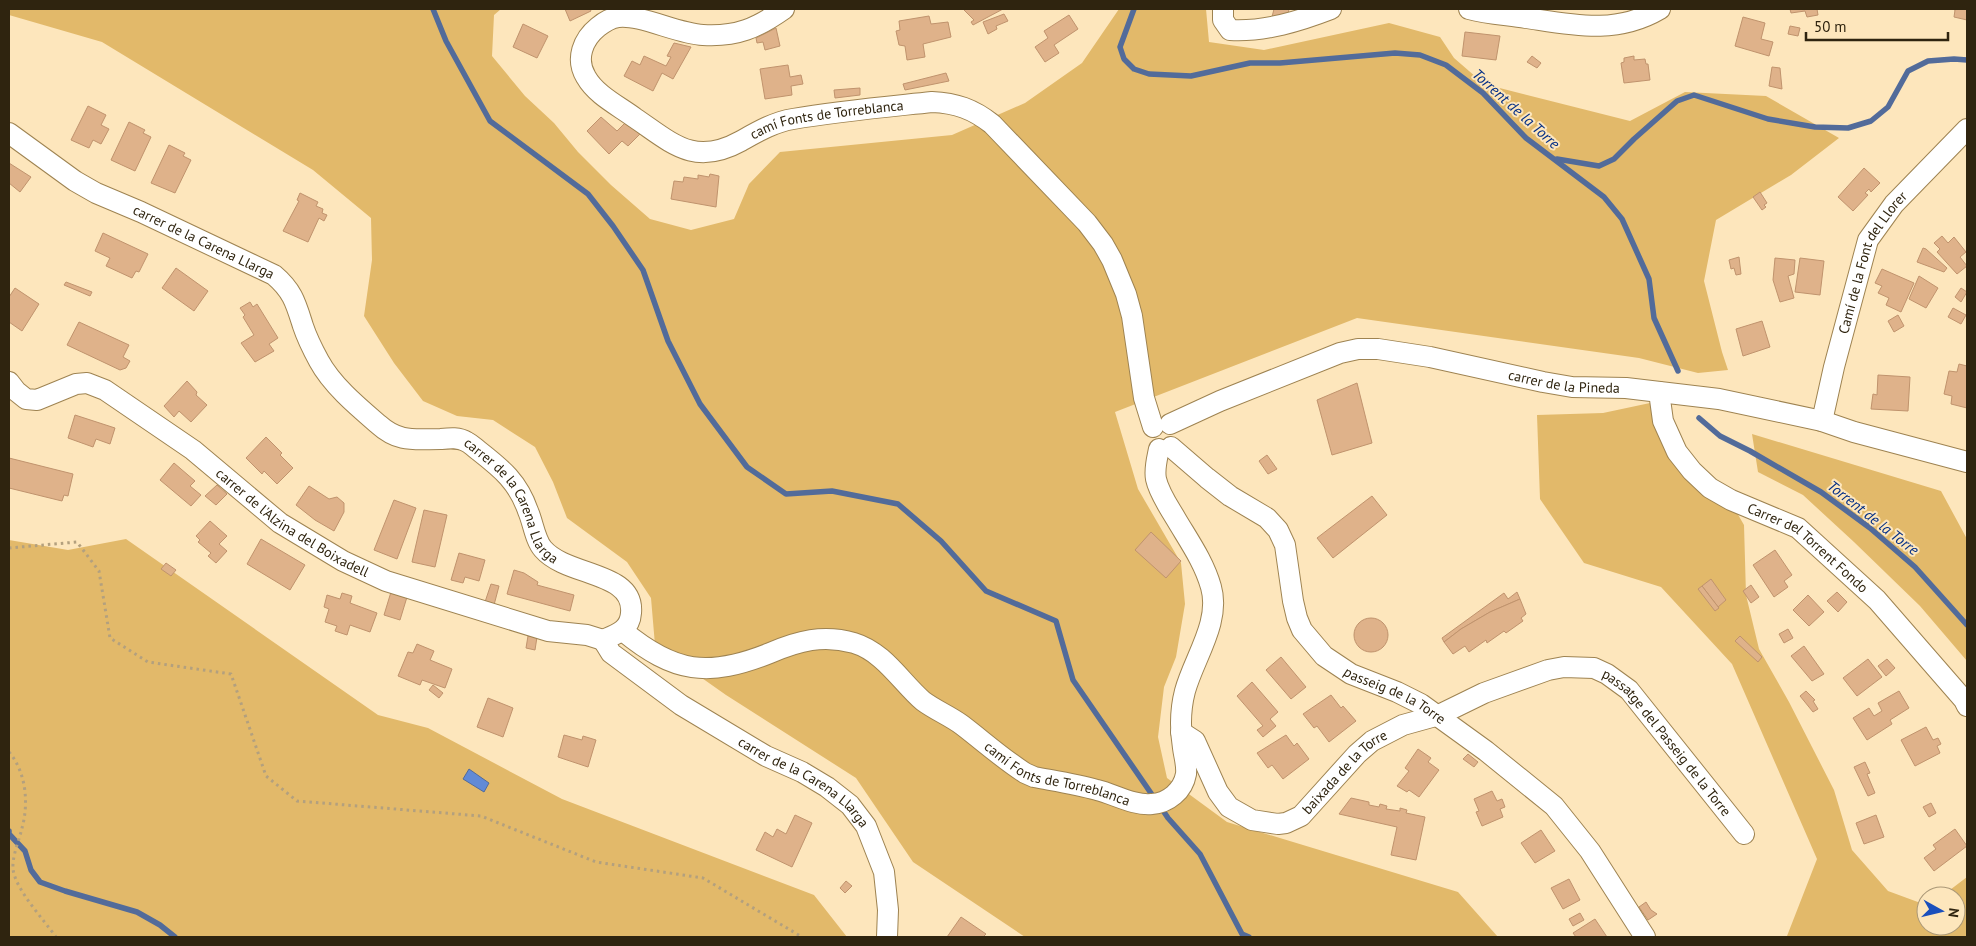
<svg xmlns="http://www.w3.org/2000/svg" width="1976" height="946" viewBox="0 0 1976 946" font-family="'PT Sans',sans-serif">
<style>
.green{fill:#e2b96a}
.water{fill:#618ad6;stroke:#526b9a}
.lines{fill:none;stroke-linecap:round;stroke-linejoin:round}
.stream{stroke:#526b9a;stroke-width:5.5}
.building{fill:#dfb28a;stroke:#c0936d}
.minor-casing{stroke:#9e8351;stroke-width:22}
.path{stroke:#b3a07e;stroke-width:3;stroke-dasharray:2.5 4;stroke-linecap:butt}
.minor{stroke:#fff;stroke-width:20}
.labels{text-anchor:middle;stroke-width:4;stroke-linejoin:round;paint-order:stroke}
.street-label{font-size:14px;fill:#2f240f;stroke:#fde6bc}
.water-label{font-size:15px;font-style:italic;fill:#032e86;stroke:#fde6bc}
</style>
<rect width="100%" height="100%" fill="#fde6bc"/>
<g class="green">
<polygon points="9,9 501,9 494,15 492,56 525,96 554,123 578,152 611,185 650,219 691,230 734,219 749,184 780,152 952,135 1025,103 1082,63 1119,9 1206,9 1209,42 1264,50 1389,23 1440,37 1454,58 1484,84 1630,121 1685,92 1766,96 1839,138 1791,175 1716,220 1704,281 1722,352 1728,370 1698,373 1639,358 1357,318 1115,412 1138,489 1181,563 1185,604 1176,657 1164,687 1158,737 1167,778 1227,822 1458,892 1498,937 1025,937 913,862 856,778 726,695 655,645 651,598 627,562 567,518 553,482 535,447 493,420 457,416 423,401 394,363 364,316 372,260 371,218 313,170 102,42 9,15"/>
<polygon points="1650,403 1657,431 1729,499 1744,525 1746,595 1759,649 1789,702 1834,790 1852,850 1888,891 1926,905 1926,926 1956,926 1956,896 1942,896 1967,877 1967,937 1787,936 1817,859 1732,664 1661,587 1584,563 1540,499 1537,415 1603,413"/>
<polygon points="1752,434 1941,491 1967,539 1967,661 1920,606 1854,542 1803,495 1758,472"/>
<polygon points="126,539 378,715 428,728 562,799 814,895 847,937 9,937 9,540 68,550"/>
</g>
<polygon class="water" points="469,769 489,783 484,792 463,779"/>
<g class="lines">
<g class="stream">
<polyline points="433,9 446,41 490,121 588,194 613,226 643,270 668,341 700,404 747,467 786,494 832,491 898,504 941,541 986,591 1056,621 1073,680 1155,799"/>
<polyline points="1134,9 1120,47 1124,59 1134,69 1149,74 1191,76 1250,63 1280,63 1395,53 1420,55 1446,65 1483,93 1526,138 1604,197 1622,219 1649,279 1654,318 1678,371"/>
<polyline points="1557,159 1599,166 1614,159 1634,139 1677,101 1694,95 1768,119 1815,127 1848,128 1871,121 1888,107 1908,71 1928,61 1954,59 1967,60"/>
<polyline points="1699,418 1720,436 1750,451 1821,492 1870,528 1915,567 1967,625"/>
<polyline points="1160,806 1168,818 1200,854 1242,934 1249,937"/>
<polyline points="9,831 9,834 25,851 31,870 40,882 65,891 137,912 160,925 175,937"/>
</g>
</g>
<g class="building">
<polygon points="565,9 590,9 591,11 570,21"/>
<polygon points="963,9 1003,9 973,25 971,22 974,20"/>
<polygon points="1274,9 1289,9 1288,14 1272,17"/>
<polygon points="1790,9 1817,9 1818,15 1807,17 1805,11 1791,13"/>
<polygon points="1952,9 1967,9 1967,20 1954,17 1955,10"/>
<polygon points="1004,14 1008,21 996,26 997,29 988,34 983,22"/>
<polygon points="1069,15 1078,29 1054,45 1059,53 1045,62 1035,47 1048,38 1044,31"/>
<polygon points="929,16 931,24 948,22 951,37 923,44 925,57 907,60 905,46 899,45 896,31 900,30 899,21"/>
<polygon points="1743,17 1765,23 1761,39 1773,42 1769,56 1735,46"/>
<polygon points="523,24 548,36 537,58 513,47"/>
<polygon points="1790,26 1800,28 1798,36 1788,34"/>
<polygon points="776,28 780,46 765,50 763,42 757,43 756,38"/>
<polygon points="1465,32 1500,36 1496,60 1462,56"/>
<polygon points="674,43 691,47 673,79 662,73 653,91 624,76 632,61 640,65 644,56 666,66 671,57 667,56"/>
<polygon points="1532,56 1541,63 1537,68 1527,62"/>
<polygon points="1634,56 1634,60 1645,59 1646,64 1648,64 1650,80 1624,83 1621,63 1624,62 1624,58"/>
<polygon points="788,65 790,77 801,75 803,84 791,86 792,95 765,99 760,69"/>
<polygon points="1772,67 1780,68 1782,89 1769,86"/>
<polygon points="946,73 949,81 905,90 903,84"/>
<polygon points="860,88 860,95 835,98 834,90"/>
<polygon points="88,106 106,115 101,125 109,129 101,144 93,140 89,148 71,140"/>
<polygon points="601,117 617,131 625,123 640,134 628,146 622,141 609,154 587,131"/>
<polygon points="129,122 145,130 143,133 151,137 135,171 111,160"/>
<polygon points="169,145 185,153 183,156 191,160 175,193 151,183"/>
<polygon points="9,163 31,177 20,192 9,183"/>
<polygon points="1864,168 1880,183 1871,192 1869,189 1865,193 1868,195 1853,211 1838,197"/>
<polygon points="710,174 719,176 716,207 671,199 674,181 683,182 684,177 698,179 698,175 709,177"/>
<polygon points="1760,192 1767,203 1764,205 1766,207 1762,210 1753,197"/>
<polygon points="300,193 318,202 316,206 323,209 322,213 327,215 324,221 319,218 308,242 283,231 299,201 297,200"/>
<polygon points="103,233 148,254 139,272 136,271 132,278 106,266 110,258 95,251"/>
<polygon points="1942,236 1948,243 1954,237 1966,252 1960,257 1967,266 1957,274 1937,252 1940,249 1934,243"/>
<polygon points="1923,248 1926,249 1947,268 1944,272 1917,262"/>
<polygon points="1739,257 1741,274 1736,275 1734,268 1731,269 1729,260"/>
<polygon points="1775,258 1795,260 1794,274 1788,276 1794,298 1780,302 1773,280"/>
<polygon points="1800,258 1824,261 1820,295 1795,292"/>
<polygon points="176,268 208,291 194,311 162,288"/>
<polygon points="1882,269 1914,283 1901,312 1886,305 1889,298 1878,293 1882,286 1875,283"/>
<polygon points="1919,276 1938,288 1926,308 1909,299"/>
<polygon points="66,282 92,292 90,296 64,285"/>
<polygon points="15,288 39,304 22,331 9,322 9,297"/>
<polygon points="1961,288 1967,292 1961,302 1955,297"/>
<polygon points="250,302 253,307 257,304 278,338 269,344 274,351 255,362 241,343 254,335 243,317 245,315 240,308"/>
<polygon points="1953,308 1966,315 1961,324 1948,317"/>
<polygon points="1898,315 1904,326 1894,332 1888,321"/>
<polygon points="1762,321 1770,347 1743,356 1736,329"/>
<polygon points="79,322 129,345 123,357 130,361 126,368 120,370 67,345"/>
<polygon points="1959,364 1967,366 1967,408 1951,404 1952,396 1944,394 1949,371 1957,372"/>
<polygon points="1878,375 1910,377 1908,411 1871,409 1873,394 1877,395"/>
<polygon points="187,381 197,392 196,395 207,405 191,422 179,411 174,417 164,406"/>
<polygon points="1357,383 1372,443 1332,455 1317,400"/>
<polygon points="75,415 115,428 110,444 96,439 93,447 68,438"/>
<polygon points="266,437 282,453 280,455 293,468 277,484 264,471 262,474 246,458"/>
<polygon points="1267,455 1277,469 1268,474 1259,461"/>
<polygon points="9,458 73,474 68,496 64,495 62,501 9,488"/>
<polygon points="174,463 195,481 190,486 201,495 191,506 160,480"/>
<polygon points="217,485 227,494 216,505 205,496"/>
<polygon points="309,486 329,499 337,497 344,503 344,512 334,531 315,520 296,505"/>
<polygon points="1372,496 1387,515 1333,558 1317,538"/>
<polygon points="394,500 416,508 397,559 374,550"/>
<polygon points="424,510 447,515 435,567 412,562"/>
<polygon points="210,521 227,536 219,544 227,551 216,563 208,556 211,553 198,542 200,540 196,536"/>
<polygon points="1151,532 1181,561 1166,578 1135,550"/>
<polygon points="261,539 305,565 290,590 247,564"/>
<polygon points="1775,550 1792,575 1784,581 1788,587 1774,597 1753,565"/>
<polygon points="459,553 485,560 479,581 465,577 463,583 451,580"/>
<polygon points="166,563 176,570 171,576 161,569"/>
<polygon points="514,570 524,573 538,582 537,585 574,595 570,611 507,594"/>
<polygon points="1711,579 1726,600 1718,607 1702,586"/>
<polygon points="491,584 499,586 494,605 485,602"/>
<polygon points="1751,585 1759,597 1751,603 1743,591"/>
<polygon points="1702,586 1719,608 1715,611 1698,589"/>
<polygon points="391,592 407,597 400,620 384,615"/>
<polygon points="1517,592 1520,599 1490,612 1461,629 1444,642 1442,638 1504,593 1508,599"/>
<polygon points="1837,592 1847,602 1838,612 1827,601"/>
<polygon points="342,593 352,596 350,603 377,613 370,632 350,625 347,635 335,631 337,626 325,622 329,609 324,607 327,595 340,599"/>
<polygon points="1808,595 1824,612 1809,626 1793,610"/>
<polygon points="1520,599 1526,614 1521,618 1523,621 1506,633 1504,631 1487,643 1486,640 1469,652 1465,646 1453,654 1444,642 1461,629 1490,612"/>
<circle cx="1371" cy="635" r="17"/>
<polygon points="1788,629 1793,638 1784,643 1779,634"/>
<polygon points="528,636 537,637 535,650 526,648"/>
<polygon points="1740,636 1762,657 1758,662 1735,641"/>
<polygon points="417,644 434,651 430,660 452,669 445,688 422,680 420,685 398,676 408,652 413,653"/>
<polygon points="1804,646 1824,674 1812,681 1791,656"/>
<polygon points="1281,657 1306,687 1291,699 1266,670"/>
<polygon points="1868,659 1882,677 1857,696 1843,678"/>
<polygon points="1887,659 1895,668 1886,676 1878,666"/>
<polygon points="1252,682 1278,712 1270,719 1276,726 1263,737 1257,730 1263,726 1237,696"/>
<polygon points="433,685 443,693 439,698 429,690"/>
<polygon points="1806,691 1815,700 1813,701 1818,709 1813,712 1800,696"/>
<polygon points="1899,691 1909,708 1890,720 1892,724 1867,740 1853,718 1869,708 1874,716 1882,711 1878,703"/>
<polygon points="1331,695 1341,708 1343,706 1356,721 1329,742 1317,726 1314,728 1303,714"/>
<polygon points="488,698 513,708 503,737 477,727"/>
<polygon points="1926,727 1933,740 1938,738 1941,744 1937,746 1940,753 1915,766 1901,740"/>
<polygon points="564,735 582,740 583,736 596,740 588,767 558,757"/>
<polygon points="1286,735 1294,746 1297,743 1309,759 1283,779 1272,765 1268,768 1257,753"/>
<polygon points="1418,749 1431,758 1428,762 1439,770 1419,797 1409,790 1407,792 1397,786 1409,771 1405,768"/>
<polygon points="1468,754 1478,762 1474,767 1463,759"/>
<polygon points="1865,762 1870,773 1867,774 1875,793 1868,796 1854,767"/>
<polygon points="1492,791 1497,801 1502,799 1505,807 1500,809 1503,817 1482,826 1476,812 1479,811 1474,799"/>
<polygon points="1351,798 1369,802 1369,805 1379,807 1380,804 1387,806 1386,809 1400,811 1400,808 1407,810 1406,813 1425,817 1416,860 1391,855 1397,827 1339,814"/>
<polygon points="1931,803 1936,813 1929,817 1923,807"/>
<polygon points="795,815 812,823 792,867 756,850 765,832 773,837 777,829 786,834"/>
<polygon points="1876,815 1884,837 1864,844 1856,823"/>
<polygon points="1955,829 1967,846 1934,871 1924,858 1936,849 1933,845"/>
<polygon points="1541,830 1555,851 1535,863 1521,843"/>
<polygon points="1569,879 1580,900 1563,909 1551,888"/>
<polygon points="846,881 852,886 845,893 840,888"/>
<polygon points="1646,902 1651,910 1657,914 1648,920 1639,907"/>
<polygon points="1580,913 1584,920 1573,926 1569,919"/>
<polygon points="961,917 986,934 983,937 947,937"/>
<polygon points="1595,919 1607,937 1576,937 1573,933"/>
</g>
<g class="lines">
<defs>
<g id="minor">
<path id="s1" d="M784,9C757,28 737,37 703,35C678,34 640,14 618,17C611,18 603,23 598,27C583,39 575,59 586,77C596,95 619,106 635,118C672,143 694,167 741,141C757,132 774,122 793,119C839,111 885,107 932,102C956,103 973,109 992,124L1087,223L1103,244L1112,260L1126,294L1132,316L1144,398L1153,427"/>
<path d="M1223,9V20L1230,30C1265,32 1300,21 1331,9"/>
<path d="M1469,9C1487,14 1507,15 1526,18C1573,25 1616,35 1660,9"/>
<path id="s2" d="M9,133L75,181L96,193L141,212L274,275C293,291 296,304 303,326C307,338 313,350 319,361C332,385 357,406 378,424C399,443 414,439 441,439C450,438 459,437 467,442C471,444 475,448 479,451C502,469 518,482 528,511C533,522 535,540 543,549C567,577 635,571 631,613C630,630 617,634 603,640"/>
<path id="s3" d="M9,382L16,391L26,399L37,400L76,384L87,383L105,390L193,450L280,523L343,561L386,581L548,631L587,635L603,640"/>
<path id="s4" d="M1659,392L1663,421L1677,452L1692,471L1710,488L1731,500L1798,528L1877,600L1964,700L1967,706"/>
<path id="s5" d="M1822,421L1834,367L1868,240L1894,204L1967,129"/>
<path id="s6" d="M1170,424L1220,401L1340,353L1358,349H1378L1430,357L1543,382L1572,387L1626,388L1719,399L1822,421L1854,432L1967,462"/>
<path id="s7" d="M1171,447L1207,478L1230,496L1267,518L1278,530L1285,545L1293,601L1297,618L1302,630L1324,656L1351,674L1397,692L1421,704L1486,751L1554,806L1590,851L1645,937"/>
<path id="s8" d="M623,631C674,673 708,678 770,653C798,641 823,634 854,643C884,652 901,682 923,701C935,710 950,716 962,725C983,741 1003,759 1025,773L1034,777C1055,781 1076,784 1097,790C1114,794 1134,806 1152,804C1168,803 1183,791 1186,774C1187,765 1184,756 1183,748C1180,729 1180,710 1185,691C1194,658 1221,622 1211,587C1204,562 1189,541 1176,519C1169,507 1159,493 1156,479C1154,469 1157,459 1159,449"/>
<path id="s9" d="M603,640L611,653L681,705L766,756L802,772L827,787L850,805L866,826L884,872L888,910L887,937"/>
<path id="s10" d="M1181,732L1195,741L1218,792L1229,807L1252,820L1278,824L1286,823L1301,816L1357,754L1372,741L1403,725L1439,715L1484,693L1548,670L1564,667L1594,668L1607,674L1629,690L1744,834"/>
</g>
</defs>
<use href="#minor" class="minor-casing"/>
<g class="path">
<polyline points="9,548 77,542 99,571 110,638 148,662 231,674 266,776 297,801 481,816 596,862 703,878 802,937"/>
<path d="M9,752C26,772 29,803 22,828C19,841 12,856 13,869C15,889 44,920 56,937"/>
</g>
<use href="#minor" class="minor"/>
</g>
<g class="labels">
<g class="street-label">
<text dy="5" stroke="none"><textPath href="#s1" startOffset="525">camí Fonts de Torreblanca</textPath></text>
<text dy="5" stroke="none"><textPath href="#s2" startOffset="224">carrer de la Carena Llarga</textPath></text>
<text dy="5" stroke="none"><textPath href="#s5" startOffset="168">Camí de la Font del Llorer</textPath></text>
<text dy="5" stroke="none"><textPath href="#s6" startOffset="412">carrer de la Pineda</textPath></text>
<text dy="5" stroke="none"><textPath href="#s2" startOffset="656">carrer de la Carena Llarga</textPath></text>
<text dy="5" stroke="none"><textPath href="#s3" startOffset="338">carrer de l'Alzina del Boixadell</textPath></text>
<text dy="5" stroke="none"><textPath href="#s4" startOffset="228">Carrer del Torrent Fondo</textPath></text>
<text dy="5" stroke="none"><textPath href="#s7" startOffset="355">passeig de la Torre</textPath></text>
<text dy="5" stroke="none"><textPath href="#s10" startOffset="614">passatge del Passeig de la Torre</textPath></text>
<text dy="5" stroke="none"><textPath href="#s8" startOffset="492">camí Fonts de Torreblanca</textPath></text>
<text dy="5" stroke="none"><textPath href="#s10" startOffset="231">baixada de la Torre</textPath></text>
<text dy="5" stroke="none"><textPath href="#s9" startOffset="248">carrer de la Carena Llarga</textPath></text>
</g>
<g class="water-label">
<text transform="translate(1516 109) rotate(42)" y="5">Torrent de la Torre</text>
<text transform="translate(1873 518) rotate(38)" y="5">Torrent de la Torre</text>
</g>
</g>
<rect width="1976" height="946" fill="none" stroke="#2f240f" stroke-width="20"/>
<g transform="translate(1941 911) rotate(98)"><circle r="24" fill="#fde6bc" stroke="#ab9877"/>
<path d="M0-4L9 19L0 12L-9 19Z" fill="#1a4fbc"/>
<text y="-8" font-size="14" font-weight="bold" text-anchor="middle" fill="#2f240f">N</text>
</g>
<path d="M1806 32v8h142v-8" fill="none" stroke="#2f240f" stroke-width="2.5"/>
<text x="1814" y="32" font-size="15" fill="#2f240f" stroke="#fde6bc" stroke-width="4" paint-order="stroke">50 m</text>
</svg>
